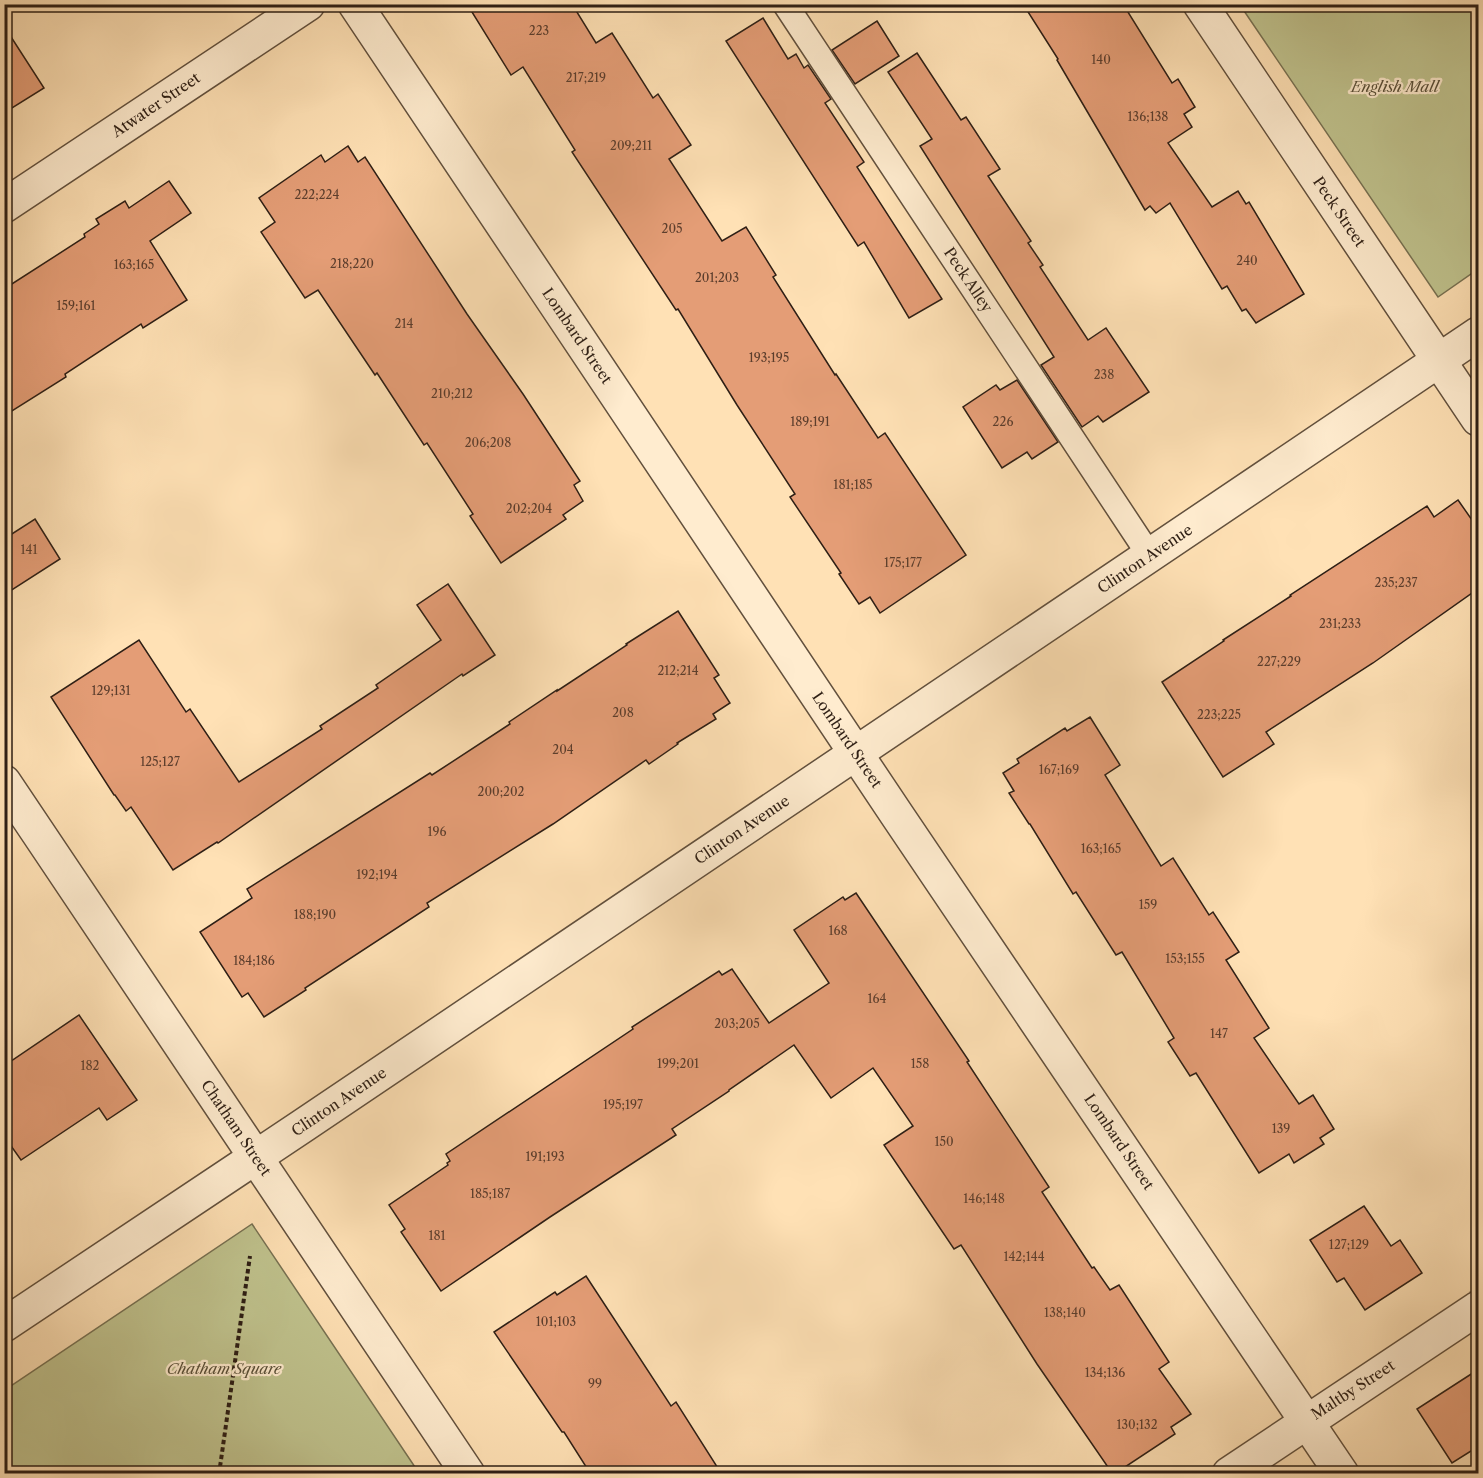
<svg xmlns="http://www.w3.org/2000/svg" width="1483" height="1478" viewBox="0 0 1483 1478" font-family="'Libre Caslon Text',serif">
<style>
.green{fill:#c0c38e;stroke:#777152;stroke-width:1.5}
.building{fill:#e49d76;stroke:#2e1f15;stroke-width:1.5}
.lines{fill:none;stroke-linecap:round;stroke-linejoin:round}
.lane-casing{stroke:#62503d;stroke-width:27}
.street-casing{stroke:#62503d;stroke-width:36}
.path{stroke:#2e1f15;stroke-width:4;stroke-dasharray:4.5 3;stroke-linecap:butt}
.lane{stroke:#ffeccf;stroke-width:24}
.street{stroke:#ffeccf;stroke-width:33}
.labels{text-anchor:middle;stroke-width:4.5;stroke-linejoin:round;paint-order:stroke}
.number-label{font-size:12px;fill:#5c3e2d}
.park-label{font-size:15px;font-style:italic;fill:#5a5039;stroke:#ffeccf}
.street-label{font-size:15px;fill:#2e1f15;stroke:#ffeccf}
</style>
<rect width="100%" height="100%" fill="#ffe1b5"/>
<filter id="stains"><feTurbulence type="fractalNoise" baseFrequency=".00333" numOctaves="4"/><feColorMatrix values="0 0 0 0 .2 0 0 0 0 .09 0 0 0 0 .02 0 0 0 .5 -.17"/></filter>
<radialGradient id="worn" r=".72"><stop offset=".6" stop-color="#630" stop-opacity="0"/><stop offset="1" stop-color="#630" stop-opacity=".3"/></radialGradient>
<g class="green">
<polygon points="1240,5 1478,5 1478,269 1438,297"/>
<polygon points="252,1224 419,1473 5,1473 5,1390"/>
</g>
<g class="building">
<polygon points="467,4 572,4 596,43 612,33 653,98 658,94 691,145 669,159 722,241 746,227 776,275 773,277 835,375 836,374 878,438 885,433 966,555 880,613 870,597 859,604 839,574 841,573 790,497 795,494 737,405 678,309 676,310 572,152 575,150 523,67 511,75"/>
<polygon points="1023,4 1123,4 1172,83 1178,79 1195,107 1184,114 1192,127 1168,143 1212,207 1238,191 1246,204 1249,202 1304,294 1256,323 1246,309 1242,311 1227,286 1222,289 1170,203 1156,213 1150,206 1145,210 1057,60 1058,59"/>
<polygon points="763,18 788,59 796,54 804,68 808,65 831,99 825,103 864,162 857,167 942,299 909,318 864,242 858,246 726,41"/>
<polygon points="877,21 899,56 855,84 832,50"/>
<polygon points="4,26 44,88 4,113"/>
<polygon points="917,53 961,120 966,117 1000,169 988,176 1031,241 1028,243 1043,265 1040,267 1088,340 1106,328 1149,392 1103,422 1098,416 1082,427 1041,365 1054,357 920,146 932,139 888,72"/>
<polygon points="348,146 358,162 365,157 467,314 523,394 580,481 574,485 583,501 563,515 566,519 501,563 470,516 473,514 427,443 424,445 377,373 375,375 318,290 305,298 261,232 275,222 259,198 321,155 325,162"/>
<polygon points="169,181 191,213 150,241 187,300 143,328 141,324 65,374 66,377 4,416 4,289 85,237 84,234 99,224 96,219 125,201 129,208"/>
<polygon points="1017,380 1058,442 1032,459 1027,452 1002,468 963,407 996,385 1000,390"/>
<polygon points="1458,500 1479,530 1479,588 1373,663 1266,732 1274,744 1223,777 1162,682 1224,641 1223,640 1291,596 1290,595 1427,506 1434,517"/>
<polygon points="35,519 60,559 4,595 4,539"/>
<polygon points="448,584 495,655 463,676 462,674 218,843 217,842 173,870 131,807 126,811 115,795 114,795 51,697 139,640 186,712 190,709 239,782 322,729 320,726 378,688 376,685 441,640 417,605"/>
<polygon points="678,611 719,675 714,678 730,703 713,714 716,719 677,743 678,744 649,764 646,760 553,824 427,903 429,907 305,988 306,990 264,1017 248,993 242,997 200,932 252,898 247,889 430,773 432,775 510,724 509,722 557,690 557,691 627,645 626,644"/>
<polygon points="1090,717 1120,765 1105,775 1161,866 1173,858 1209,915 1213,912 1239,952 1226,960 1269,1028 1254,1038 1299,1104 1313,1095 1334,1129 1320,1138 1324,1144 1294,1163 1289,1154 1259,1173 1196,1073 1190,1076 1168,1042 1174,1038 1122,952 1116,955 1076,892 1073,894 1030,824 1029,824 1009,793 1014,791 1003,773 1019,763 1017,759 1065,728 1067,731"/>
<polygon points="856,893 969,1061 967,1062 1049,1187 1042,1192 1092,1268 1094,1267 1110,1290 1119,1285 1169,1362 1159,1369 1191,1414 1171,1427 1175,1434 1116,1473 1112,1473 1037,1364 961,1245 954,1249 884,1145 913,1126 873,1068 831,1098 794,1045 729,1090 729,1091 672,1129 676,1135 550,1217 441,1291 401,1232 405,1229 389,1205 448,1165 447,1163 450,1161 446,1154 633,1029 632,1027 719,971 722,975 732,969 769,1023 829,983 794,930 843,897 845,900"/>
<polygon points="79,1015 137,1100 107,1120 99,1108 21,1160 4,1136 4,1066"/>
<polygon points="1364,1206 1391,1246 1400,1240 1422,1273 1365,1310 1344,1278 1337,1282 1310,1240"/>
<polygon points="586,1276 671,1406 676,1402 721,1473 590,1473 564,1432 562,1432 494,1332 555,1292 557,1295"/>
<polygon points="1479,1369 1479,1446 1452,1463 1417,1409"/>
</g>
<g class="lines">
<defs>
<polyline id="lane" points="785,4 1150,556"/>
<g id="street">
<polyline points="355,4 897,815 1342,1474"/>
<polyline points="1200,4 1478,419"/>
<polyline points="4,206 308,4"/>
<polyline points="4,782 468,1474"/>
<polyline points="4,1325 304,1125 1478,334"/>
<polyline points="1229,1474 1478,1308"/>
</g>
</defs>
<use href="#lane" class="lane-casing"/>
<use href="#street" class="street-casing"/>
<polyline class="path" points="219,1474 250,1256"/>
<use href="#lane" class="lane"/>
<use href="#street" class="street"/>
</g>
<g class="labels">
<g class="number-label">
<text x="539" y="35">223</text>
<text x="1101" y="64">140</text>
<text x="586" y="82">217;219</text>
<text x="1148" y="121">136;138</text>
<text x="631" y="150">209;211</text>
<text x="317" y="199">222;224</text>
<text x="672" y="233">205</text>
<text x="1247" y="265">240</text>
<text x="352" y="268">218;220</text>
<text x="134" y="269">163;165</text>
<text x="717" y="282">201;203</text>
<text x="76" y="310">159;161</text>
<text x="404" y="328">214</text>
<text x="769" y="362">193;195</text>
<text x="1104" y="379">238</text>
<text x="452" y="398">210;212</text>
<text x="810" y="426">189;191</text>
<text x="1003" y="426">226</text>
<text x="488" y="447">206;208</text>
<text x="853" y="489">181;185</text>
<text x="529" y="513">202;204</text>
<text x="29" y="554">141</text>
<text x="903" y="567">175;177</text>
<text x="1396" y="587">235;237</text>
<text x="1340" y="628">231;233</text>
<text x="1279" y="666">227;229</text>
<text x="678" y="675">212;214</text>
<text x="111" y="695">129;131</text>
<text x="623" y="717">208</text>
<text x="1219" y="719">223;225</text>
<text x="563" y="754">204</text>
<text x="160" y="766">125;127</text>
<text x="1059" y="774">167;169</text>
<text x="501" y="796">200;202</text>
<text x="437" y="836">196</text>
<text x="1101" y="853">163;165</text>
<text x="377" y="879">192;194</text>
<text x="1148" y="909">159</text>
<text x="315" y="919">188;190</text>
<text x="838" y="935">168</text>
<text x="1185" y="963">153;155</text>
<text x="254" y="965">184;186</text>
<text x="877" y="1003">164</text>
<text x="737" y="1028">203;205</text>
<text x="1219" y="1038">147</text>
<text x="678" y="1068">199;201</text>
<text x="920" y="1068">158</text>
<text x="90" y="1070">182</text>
<text x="623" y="1109">195;197</text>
<text x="1281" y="1133">139</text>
<text x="944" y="1146">150</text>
<text x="545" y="1161">191;193</text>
<text x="490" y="1198">185;187</text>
<text x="984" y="1203">146;148</text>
<text x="437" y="1240">181</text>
<text x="1349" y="1249">127;129</text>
<text x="1024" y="1261">142;144</text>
<text x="1065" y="1317">138;140</text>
<text x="556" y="1326">101;103</text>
<text x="1105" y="1377">134;136</text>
<text x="595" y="1388">99</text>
<text x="1137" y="1429">130;132</text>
</g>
<g class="park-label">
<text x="1395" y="92">English Mall</text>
<text x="224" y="1374">Chatham Square</text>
</g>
<g class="street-label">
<text transform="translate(156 105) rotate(-34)" y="5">Atwater Street</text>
<text transform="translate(1339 212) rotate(56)" y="5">Peck Street</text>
<text transform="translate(968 280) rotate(56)" y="5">Peck Alley</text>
<text transform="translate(577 336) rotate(56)" y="5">Lombard Street</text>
<text transform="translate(1145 559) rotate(-34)" y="5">Clinton Avenue</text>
<text transform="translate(847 740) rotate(56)" y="5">Lombard Street</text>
<text transform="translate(742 830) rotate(-34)" y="5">Clinton Avenue</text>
<text transform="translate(339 1102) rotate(-34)" y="5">Clinton Avenue</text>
<text transform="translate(236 1128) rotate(56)" y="5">Chatham Street</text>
<text transform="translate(1119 1142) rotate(56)" y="5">Lombard Street</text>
<text transform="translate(1353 1390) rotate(-33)" y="5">Maltby Street</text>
</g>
</g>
<rect width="1483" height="1478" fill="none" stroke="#ffe1b5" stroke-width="24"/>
<rect x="6" y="6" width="1471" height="1466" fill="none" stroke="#2e1f15" stroke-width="3"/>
<rect x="12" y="12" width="1459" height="1454" fill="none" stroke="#2e1f15" stroke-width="1.5"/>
<rect width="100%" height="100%" filter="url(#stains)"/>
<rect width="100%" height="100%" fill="url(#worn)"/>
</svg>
